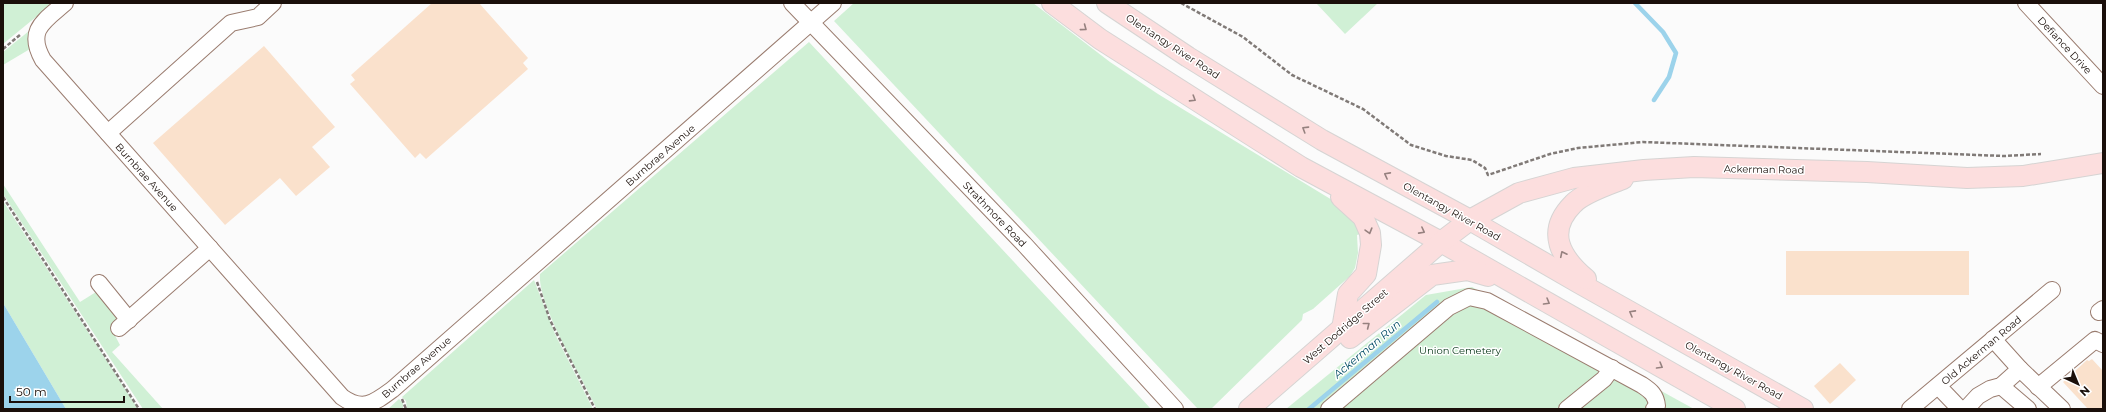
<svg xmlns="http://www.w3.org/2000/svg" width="2106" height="412" viewBox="0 0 2106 412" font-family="Montserrat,sans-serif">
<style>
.green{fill:#d0f0d5}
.water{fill:#9cd3eb}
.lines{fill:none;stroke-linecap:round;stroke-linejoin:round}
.stream{stroke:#9cd3eb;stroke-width:4.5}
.building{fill:#fae1cc}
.minor-casing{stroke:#9a7c6f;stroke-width:18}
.major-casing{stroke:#d6d4d3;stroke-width:22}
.path{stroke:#807a77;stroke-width:2.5;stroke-dasharray:4 2;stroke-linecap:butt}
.minor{stroke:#fff;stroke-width:16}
.major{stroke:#fcdede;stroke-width:20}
.oneway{stroke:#96817f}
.labels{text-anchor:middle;stroke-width:3;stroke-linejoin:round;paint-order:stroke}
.street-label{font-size:10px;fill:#1a0f0a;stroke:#fff}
.park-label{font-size:10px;fill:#033414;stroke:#fff}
.water-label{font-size:11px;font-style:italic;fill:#004c64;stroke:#fff}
</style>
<rect width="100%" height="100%" fill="#fbfbfb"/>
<g class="green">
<polygon points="3,3 53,3 3,44"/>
<polygon points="854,3 1033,3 1110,62 1158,94 1342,206 1362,233 1357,235 1358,253 1355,268 1350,276 1313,309 1303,314 1302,320 1211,409 1198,409 834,21"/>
<polygon points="1316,3 1378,3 1345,34"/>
<polygon points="29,31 30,49 3,65 3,52"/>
<path d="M809,42L1151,409H597C583,379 537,304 540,274Z"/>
<polygon points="3,184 80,302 96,292 119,317 112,330 120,345 112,352 163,409 143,409 3,194"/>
<polygon points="3,201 138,409 66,409 3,303"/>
<polygon points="534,280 555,334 593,409 407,409 406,401 402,397"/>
<polygon points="1472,287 1694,409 1286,409 1426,295"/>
<polygon points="399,399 403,403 403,409 388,409"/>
</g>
<polygon class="water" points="3,303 66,409 3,409"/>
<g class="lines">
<g class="stream">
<polyline points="1635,3 1663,32 1676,53 1669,77 1654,100"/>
<polyline points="1309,409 1437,302"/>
</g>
</g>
<g class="building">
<polygon points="432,3 479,3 528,58 523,63 528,69 426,159 420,153 415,158 350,84 355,80 351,75"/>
<polygon points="264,46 335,127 312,147 330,167 296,196 280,178 225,225 153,143"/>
<rect x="1786" y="251" width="183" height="44"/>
<polygon points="2092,359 2103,371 2103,409 2088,409 2063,382 2087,360 2089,361"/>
<polygon points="1840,363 1856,380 1830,404 1814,386"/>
</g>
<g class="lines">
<defs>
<g id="minor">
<path d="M65,3C44,21 26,30 43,60L342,397C363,412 374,403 393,389L833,3"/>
<polyline points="792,3 1024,244 1175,409"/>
<polyline points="2026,3 2103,86"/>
<polyline points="108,133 231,23 258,17 273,3"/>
<polyline points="99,283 129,320"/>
<polyline points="2099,312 2103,309"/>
<polyline points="119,328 210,248"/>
<polyline points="1993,339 2020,369 2062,409"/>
<polyline points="1938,386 1960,409"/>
<polyline points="2001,386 2028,409"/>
<polyline points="2038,387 2095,340 2103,344"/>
<path d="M1329,409L1449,307L1469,297L1487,301L1642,385C1651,391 1656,395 1657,406L1654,409"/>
<polyline points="1567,409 1604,379 1612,368"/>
<polyline points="1910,409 2052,290"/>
<polyline points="1966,409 1978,396 1990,389 2001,386 2020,369"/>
</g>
<g id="major">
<polyline points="1052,3 1100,39 1301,167 1441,242 1735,409"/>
<polyline points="1107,3 1188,57 1322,140 1470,220 1579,283 1803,409"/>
<polyline points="1341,197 1363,217 1370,233 1371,245 1366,274 1348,294 1342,329"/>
<path d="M1586,279C1561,258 1545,232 1573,204C1583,193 1608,185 1623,179"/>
<polyline points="1350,338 1432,275 1467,270 1488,276"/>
<polyline points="1249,409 1441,242 1470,220 1519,193 1574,178 1644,170 1694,167 1867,172 1967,178 2023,176 2103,163"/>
</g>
</defs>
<use href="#minor" class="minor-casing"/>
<use href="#major" class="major-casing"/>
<g class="path">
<polyline points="1181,3 1243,37 1292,75 1363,109 1411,145 1446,156 1472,160 1485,168 1488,175 1550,154 1578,148 1643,142 2004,156 2041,154"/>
<polyline points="3,49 21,34"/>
<polyline points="3,197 139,409"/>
<polyline points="537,282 550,320 595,409"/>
<polyline points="402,399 406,409"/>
</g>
<use href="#minor" class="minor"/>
<use href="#major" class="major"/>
</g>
<defs><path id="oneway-chevron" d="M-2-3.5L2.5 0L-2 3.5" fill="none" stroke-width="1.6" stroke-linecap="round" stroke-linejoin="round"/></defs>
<g class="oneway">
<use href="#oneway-chevron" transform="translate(1084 28) rotate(37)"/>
<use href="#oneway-chevron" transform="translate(1193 99) rotate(32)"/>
<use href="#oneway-chevron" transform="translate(1305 129) rotate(-148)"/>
<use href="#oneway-chevron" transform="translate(1387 175) rotate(-152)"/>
<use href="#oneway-chevron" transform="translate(1369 231) rotate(74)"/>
<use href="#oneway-chevron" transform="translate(1422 231) rotate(28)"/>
<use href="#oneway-chevron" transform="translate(1563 254) rotate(-116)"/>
<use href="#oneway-chevron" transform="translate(1547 302) rotate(30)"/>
<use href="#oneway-chevron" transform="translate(1632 313) rotate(-151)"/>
<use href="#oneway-chevron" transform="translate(1367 325) rotate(-38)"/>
<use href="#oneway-chevron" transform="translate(1660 366) rotate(30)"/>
</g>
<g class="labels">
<g class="street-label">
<text transform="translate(2065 45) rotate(47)" y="4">Defiance Drive</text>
<text transform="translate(1173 46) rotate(33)" y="4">Olentangy River Road</text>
<text transform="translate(660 155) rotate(-41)" y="4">Burnbrae Avenue</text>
<text transform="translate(1764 169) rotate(1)" y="4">Ackerman Road</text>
<text transform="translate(147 177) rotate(48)" y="4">Burnbrae Avenue</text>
<text transform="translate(1452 211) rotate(29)" y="4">Olentangy River Road</text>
<text transform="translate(995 214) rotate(46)" y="4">Strathmore Road</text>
<text transform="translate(1345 326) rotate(-41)" y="4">West Dodridge Street</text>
<text transform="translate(1981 350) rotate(-40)" y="4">Old Ackerman Road</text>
<text transform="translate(416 367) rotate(-41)" y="4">Burnbrae Avenue</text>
<text transform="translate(1734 370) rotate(29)" y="4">Olentangy River Road</text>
</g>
<g class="park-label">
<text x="1460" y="354">Union Cemetery</text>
</g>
<g class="water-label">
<text transform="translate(1367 349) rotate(-40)" y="4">Ackerman Run</text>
</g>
</g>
<rect width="2106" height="412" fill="none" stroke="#1a0f0a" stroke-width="8"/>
<g transform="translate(2078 384) rotate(136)" stroke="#ffffff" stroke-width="3" paint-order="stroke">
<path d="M0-3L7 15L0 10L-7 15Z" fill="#1a0f0a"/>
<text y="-6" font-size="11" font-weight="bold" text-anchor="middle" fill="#1a0f0a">N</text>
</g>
<path d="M10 396v6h114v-6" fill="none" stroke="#1a0f0a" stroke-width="2"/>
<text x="16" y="396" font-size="12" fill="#1a0f0a" stroke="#ffffff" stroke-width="3" paint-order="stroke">50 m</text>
</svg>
